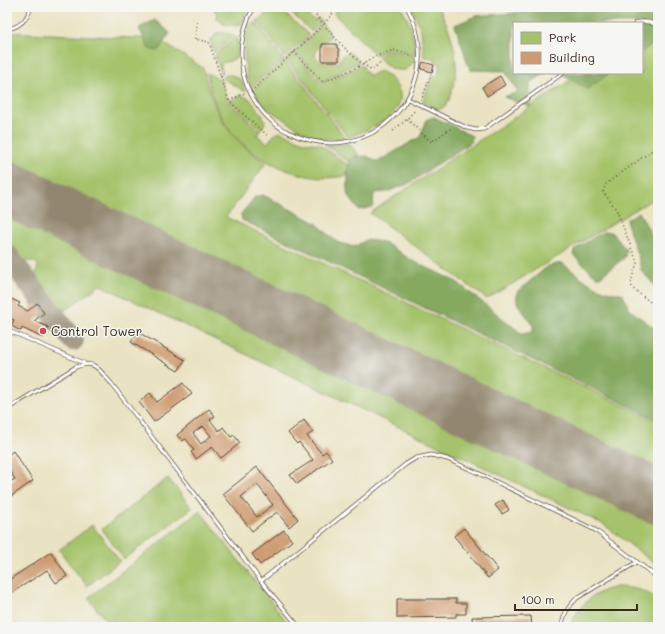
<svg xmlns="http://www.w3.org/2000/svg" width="665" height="634" viewBox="0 0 665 634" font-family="Mali,sans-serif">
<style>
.green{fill:#a5c36a;stroke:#707644}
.forest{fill:#84a95e;stroke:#606a3e}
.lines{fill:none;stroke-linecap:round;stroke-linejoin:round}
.taxiway{stroke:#928670;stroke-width:22}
.runway{stroke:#928670;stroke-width:55}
.building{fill:#ce9b70;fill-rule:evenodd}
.lane-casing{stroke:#554637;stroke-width:4.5}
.path{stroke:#554637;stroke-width:1.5;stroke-dasharray:1 3;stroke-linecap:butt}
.lane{stroke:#fff;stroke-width:3}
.poi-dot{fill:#d1495b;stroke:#f6f6f2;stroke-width:1.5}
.labels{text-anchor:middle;stroke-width:3;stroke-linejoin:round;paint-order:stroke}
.poi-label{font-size:13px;fill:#3b2a1e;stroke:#f6f6f2;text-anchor:start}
</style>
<rect width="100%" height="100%" fill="#f6f6f2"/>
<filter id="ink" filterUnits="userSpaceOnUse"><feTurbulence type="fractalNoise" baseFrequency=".025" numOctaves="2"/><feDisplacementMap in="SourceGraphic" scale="8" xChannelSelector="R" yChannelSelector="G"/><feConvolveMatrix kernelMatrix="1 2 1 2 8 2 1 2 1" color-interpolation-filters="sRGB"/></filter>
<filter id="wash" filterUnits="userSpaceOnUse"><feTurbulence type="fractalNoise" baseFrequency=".012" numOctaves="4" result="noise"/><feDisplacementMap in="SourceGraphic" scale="16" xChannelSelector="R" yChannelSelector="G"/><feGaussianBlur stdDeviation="0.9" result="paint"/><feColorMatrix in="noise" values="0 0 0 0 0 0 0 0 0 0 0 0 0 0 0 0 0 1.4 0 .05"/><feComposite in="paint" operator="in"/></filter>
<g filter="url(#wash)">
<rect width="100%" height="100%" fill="#eae3c3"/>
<g class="green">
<path d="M215,7H243L247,12C241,28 239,27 223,24L217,18L218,12L214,11Z"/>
<polygon points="275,7 278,7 309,35 285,57 257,21"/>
<polygon points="285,7 311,7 310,10 307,14 314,21 318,18 322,22 312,32"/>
<path d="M336,7H401C410,22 415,37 416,54L391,49L376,55L334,14Z"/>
<path d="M411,7H438C448,24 456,46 456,66C457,73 454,81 453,87C451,96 448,106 439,110L425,103L423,100L432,76L438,77L440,63L435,62V58L424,57L421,30Z"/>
<path d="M255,22L283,59L251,88C243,69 243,46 249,26Z"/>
<polygon points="323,24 329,31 330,37 317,48 315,56 320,62 339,63 342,56 350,52 359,62 322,82 295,51"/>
<polygon points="658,31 658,196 487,299 370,213 581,73 642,73 642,33"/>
<path d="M7,32L157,39L203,68C214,113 226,137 266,163L226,217L658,422V471L7,161Z"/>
<polygon points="221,32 233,35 234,36 214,53 210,39 213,39 216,33"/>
<path d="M236,37C238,41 238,43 238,47C239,60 231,61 221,63L222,76L215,55Z"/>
<path d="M391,51L416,56L415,61L411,65L405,70C392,72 387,66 378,57Z"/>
<path d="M294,52L321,84L361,65L364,67L363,69L370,76C374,73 379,70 384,73C392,77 403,92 400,101C395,120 365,132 348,137L286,59Z"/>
<polygon points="284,60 345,137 335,139 312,137 269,110 261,103 253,90"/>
<path d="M207,73L221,80L228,102L260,131L257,135L267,143L275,134L281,132L304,142L319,144L348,165L347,176C336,177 324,179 313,177C276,171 237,149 220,114C213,101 210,87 207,73Z"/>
<polygon points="226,75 232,75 241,80 246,91 244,91 222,78"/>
<polygon points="241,95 250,99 262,115 265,121 264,125 261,129 230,101"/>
<polygon points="349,144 360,156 354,156 348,161 325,145"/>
<polygon points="7,210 658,519 658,566 603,524 100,285 60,314 31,278 37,271 38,265 35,262 29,261 20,263 7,246"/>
<polygon points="168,478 192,508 124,559 102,529"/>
<polygon points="200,511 291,627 111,627 88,598"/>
<polygon points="92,525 120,561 87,586 59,550"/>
<path d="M617,587C632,587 646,590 658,600V627H570C578,605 594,591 617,587Z"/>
</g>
<g class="forest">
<polygon points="528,7 658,7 658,40 642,51 642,23 514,23 514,73 546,73 530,83 530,107 504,97 518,92 505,71 470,70 455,25 476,16 526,12"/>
<polygon points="155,20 170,33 158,51 149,49 139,28"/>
<polygon points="561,73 610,73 587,89"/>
<polygon points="434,117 472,136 471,142 408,184 386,192 374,193 373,207 359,210 347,194 349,162 355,157 367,156 377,162 420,137 427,119"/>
<path d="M263,195L316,223L337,242L354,247L366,240L384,242L411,260L457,282L522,334L533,332V325L517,303V292L548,266L562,263C580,276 598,294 622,293L630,310L658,331V420L242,220L241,214L255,197Z"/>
<polygon points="639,212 655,241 658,253 658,289 641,270 639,260 626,220"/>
<polygon points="603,232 611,232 626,249 625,257 600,277 597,277 573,255 574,250"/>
</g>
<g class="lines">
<polyline class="taxiway" points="7,255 73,340"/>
<polyline class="runway" points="7,188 658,497"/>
</g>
<g id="blocks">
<g class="building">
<polygon points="322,44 337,44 337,48 339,49 339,61 322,61"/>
<polygon points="423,62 434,65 432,72 421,69"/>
<polygon points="500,76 505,85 487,96 482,87"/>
<polygon points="7,297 20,303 18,306 28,311 37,303 44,313 34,321 48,327 47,334 43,338 22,328 21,331 11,326 14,320 7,317"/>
<polygon points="138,332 185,360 178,371 131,342"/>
<polygon points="183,383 192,394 154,422 139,402 150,393 157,402"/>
<path d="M209,409L215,416L210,420L219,431L223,427L231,437L234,435L240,443L221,458L212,447L196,459L191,452L194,450L186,439L182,441L177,435ZM203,426L211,436L201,444L193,433Z"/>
<polygon points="304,420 313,432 307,436 322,454 326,451 332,459 297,484 290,475 313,460 299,442 297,444 288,433"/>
<polygon points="13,451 33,481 7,499 7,484 15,479 7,468 7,456"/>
<path d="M257,467L298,519L289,527L277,512L252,531L223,494ZM257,484L273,505L257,517L241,497Z"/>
<polygon points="503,500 509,510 502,514 495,505"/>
<polygon points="464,528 498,570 488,578 454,536"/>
<polygon points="284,530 292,541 260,565 252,554"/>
<polygon points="51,552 67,576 56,583 47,570 7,596 7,581"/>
<polygon points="397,599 456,599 456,603 466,603 466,614 456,614 456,617 397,618"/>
<polygon points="531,616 532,627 473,627 472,617"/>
</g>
</g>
</g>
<g filter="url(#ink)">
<use href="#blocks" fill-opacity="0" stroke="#554637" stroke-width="1"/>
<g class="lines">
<defs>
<g id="lane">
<path d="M254,7C240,31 237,60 247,86C255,105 269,123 288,132C370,174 451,87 407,7"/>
<polyline points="478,7 516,9 521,7"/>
<path d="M635,23C643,21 652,20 658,27"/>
<path d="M7,29C20,27 27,20 31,7"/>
<polyline points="408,99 467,128 476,130 484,129 563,73"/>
<polyline points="7,330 84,363"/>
<path d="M7,409L76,367C95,359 99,370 111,383L261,581L299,627"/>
<polyline points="261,581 406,464 416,458 431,455 447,459 476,472 595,530 658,578"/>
<path d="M562,627C563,614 568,607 577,598L637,562"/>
</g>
</defs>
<use href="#lane" class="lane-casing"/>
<g class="path">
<path d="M323,7L315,14C332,35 349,55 372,70L381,62"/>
<polyline points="197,22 195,39 209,42 229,101 267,135"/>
<polyline points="294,52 323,82 362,65 376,56 394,50 412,56"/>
<polyline points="221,77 225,70"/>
<polyline points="254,89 324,24 333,13 335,7"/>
<polyline points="229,101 245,93"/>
<polyline points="421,101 433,69"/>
<polyline points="407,119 431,142 453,127"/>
<polyline points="393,131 407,119 416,109"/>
<path d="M658,146L606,184L603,192L616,209L637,262C635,271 630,279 632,288L658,308"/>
</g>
<use href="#lane" class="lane"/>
</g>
</g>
<circle class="poi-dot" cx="43" cy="331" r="4"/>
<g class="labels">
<g class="poi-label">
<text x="51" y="336">Control Tower</text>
</g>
</g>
<rect width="665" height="634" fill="none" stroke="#f6f6f2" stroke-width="24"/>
<rect x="513" y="22" width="130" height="52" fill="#f6f6f2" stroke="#aba49d"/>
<rect x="521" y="32" width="20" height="12" fill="#a5c36a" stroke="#aba49d"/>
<text x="549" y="42" font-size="12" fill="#3b2a1e">Park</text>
<rect x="521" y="52" width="20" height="12" fill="#ce9b70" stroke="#aba49d"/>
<text x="549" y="62" font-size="12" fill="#3b2a1e">Building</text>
<path d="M515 604v6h122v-6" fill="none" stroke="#3b2a1e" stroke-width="2"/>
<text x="521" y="604" font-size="12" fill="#3b2a1e" stroke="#f6f6f2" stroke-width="3" paint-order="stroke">100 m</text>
</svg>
